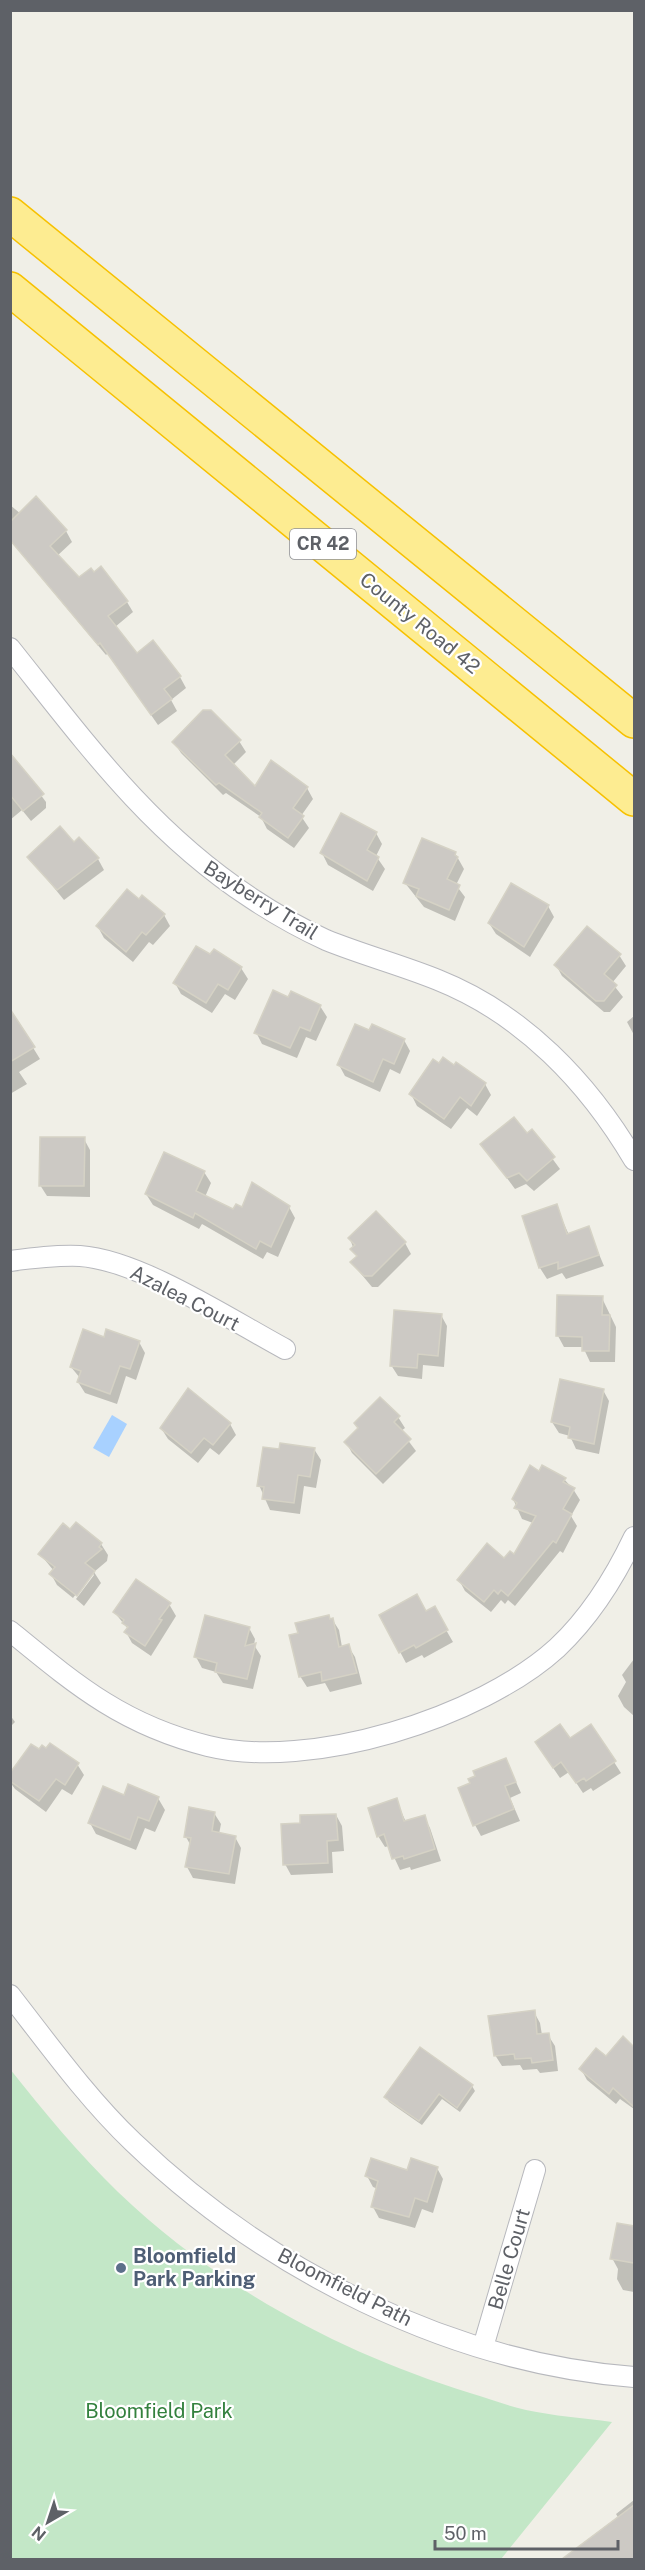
<svg xmlns="http://www.w3.org/2000/svg" width="645" height="2570" viewBox="0 0 645 2570" font-family="'Public Sans',sans-serif">
<style>
.green{fill:#c3e7c7}
.water{fill:#a8d1ff}
.shadow{fill:#0003}
.building{fill:#ccc9c4;stroke:#d5d2c5;stroke-width:1.5}
.lines{fill:none;stroke-linecap:round;stroke-linejoin:round}
.street-casing{stroke:#b7b8bd;stroke-width:22}
.highway-casing{stroke:#f7c100;stroke-width:36}
.street{stroke:#fff;stroke-width:20}
.highway{stroke:#fdec91;stroke-width:33}
.service-dot{fill:#5c6f8a;stroke:#fff;stroke-width:2}
.labels{text-anchor:middle;stroke-width:4.5;stroke-linejoin:round;paint-order:stroke}
.shield{fill:#fff;stroke:#8e9095;stroke-width:1.5}
.shield-label{font-size:18px;font-weight:bold;fill:#5e6167}
.street-label{font-size:20px;fill:#5e6167;stroke:#fff}
.service-label{font-size:20px;font-weight:bold;fill:#4e5e75;stroke:#fff;text-anchor:start}
.park-label{font-size:20px;fill:#33813e;stroke:#fff}
</style>
<rect width="100%" height="100%" fill="#f0efe7"/>
<path class="green" d="M10,2069C44,2112 79,2154 118,2192C216,2286 340,2353 470,2393C488,2398 507,2406 526,2410C554,2416 583,2418 612,2422L501,2559H11Z"/>
<polygon class="water" points="112,1415 127,1424 109,1457 93,1448"/>
<g class="shadow">
<polygon points="10,505 21,514 66,531 72,542 57,556 79,580 127,602 133,612 115,627 137,656 180,677 186,688 171,700 177,711 158,725 108,653 106,655 10,540"/>
<polygon points="239,741 246,752 233,765 256,788 307,788 313,799 301,816 309,828 294,848 267,829 261,817 226,793 223,795 181,753 174,742"/>
<polygon points="10,754 46,802 46,808 31,821 22,810 10,820"/>
<polygon points="376,833 382,844 376,856 385,869 373,891 328,865 322,853"/>
<polygon points="74,844 98,859 104,870 64,900 29,857"/>
<polygon points="455,853 464,869 456,885 465,897 455,921 424,907 405,883"/>
<polygon points="139,901 164,915 170,926 153,945 149,942 133,962 104,938 98,927"/>
<polygon points="548,906 554,917 530,957 496,934 489,923"/>
<polygon points="619,955 626,966 612,983 623,997 610,1012 604,1012 562,976 556,965"/>
<polygon points="211,956 241,968 248,979 235,1000 225,994 212,1013 181,994 175,983"/>
<polygon points="289,999 320,1006 327,1017 316,1041 306,1037 297,1058 262,1044 256,1032"/>
<polygon points="13,1015 40,1059 19,1072 27,1084 10,1094 10,1017"/>
<polygon points="634,1016 634,1035 627,1022"/>
<polygon points="370,1032 404,1040 410,1051 400,1074 390,1069 380,1092 345,1076 339,1065"/>
<polygon points="485,1084 491,1095 477,1116 467,1108 451,1129 417,1106 411,1094"/>
<polygon points="532,1131 560,1169 534,1191 526,1184 515,1189 482,1144 526,1135"/>
<polygon points="84,1139 90,1150 90,1197 47,1196 40,1185"/>
<polygon points="204,1172 211,1183 205,1197 234,1211 289,1207 295,1218 278,1257 267,1252 263,1259 202,1224 199,1229 153,1205 146,1194"/>
<polygon points="556,1206 569,1235 588,1228 604,1266 566,1279 562,1273 547,1279 540,1268"/>
<polygon points="376,1213 405,1243 411,1254 378,1287 372,1287 352,1263 357,1258 350,1239"/>
<polygon points="602,1298 616,1327 615,1362 590,1362 583,1347 564,1347 558,1336"/>
<polygon points="441,1315 447,1326 444,1367 423,1365 422,1379 398,1376 391,1365"/>
<polygon points="104,1339 139,1342 145,1353 136,1380 126,1376 117,1404 85,1393 78,1382 80,1378 71,1367"/>
<polygon points="189,1390 230,1424 236,1435 219,1455 210,1448 198,1463 168,1439 161,1428"/>
<polygon points="603,1390 609,1401 599,1454 576,1449 570,1436 559,1433 552,1422"/>
<polygon points="398,1417 405,1428 401,1431 416,1451 383,1484 352,1453 346,1442"/>
<polygon points="314,1449 321,1460 316,1488 304,1486 300,1514 270,1510 259,1485"/>
<polygon points="540,1473 564,1479 573,1489 580,1500 571,1516 577,1526 563,1553 560,1551 515,1606 508,1600 505,1604 501,1600 491,1612 465,1591 459,1580 514,1556 533,1523 522,1519 513,1499"/>
<polygon points="101,1544 108,1555 107,1561 94,1572 101,1583 84,1606 76,1599 94,1575 92,1573 73,1598 57,1585 51,1574 54,1571 40,1554"/>
<polygon points="169,1604 176,1616 151,1656 132,1643 126,1632 128,1629 115,1613"/>
<polygon points="434,1609 453,1642 424,1658 422,1655 406,1663 381,1616 426,1613"/>
<polygon points="332,1619 339,1630 342,1647 348,1646 355,1657 362,1684 330,1692 325,1683 307,1687 300,1676"/>
<polygon points="249,1628 255,1639 254,1645 261,1656 253,1689 223,1683 216,1672 202,1668 196,1657"/>
<polygon points="634,1659 634,1716 624,1707 618,1696 626,1682 622,1675"/>
<polygon points="10,1715 15,1722 10,1727"/>
<polygon points="569,1740 614,1762 621,1773 593,1791 591,1788 583,1793 569,1772 560,1778 543,1753"/>
<polygon points="40,1751 77,1764 84,1775 72,1795 62,1789 46,1812 15,1789 10,1782 10,1775"/>
<polygon points="506,1760 521,1793 510,1798 520,1821 481,1836 475,1825 472,1784"/>
<polygon points="125,1797 158,1798 165,1810 155,1832 145,1828 136,1850 96,1834 90,1823"/>
<polygon points="396,1800 406,1822 424,1817 430,1828 441,1861 411,1870 410,1867 400,1870 389,1846 385,1847 378,1836"/>
<polygon points="214,1813 221,1824 219,1834 235,1837 241,1848 235,1884 193,1878 187,1867 191,1846 186,1837"/>
<polygon points="336,1815 342,1826 344,1851 332,1852 333,1873 291,1875 285,1864 302,1824"/>
<polygon points="534,2012 540,2023 542,2035 548,2035 555,2046 558,2071 540,2073 537,2069 523,2070 520,2065 502,2066 495,2055"/>
<polygon points="623,2039 634,2049 634,2109 620,2099 616,2104 587,2080 581,2069 606,2058"/>
<polygon points="472,2086 475,2091 460,2112 442,2099 422,2125 389,2102 386,2097"/>
<polygon points="437,2168 443,2179 433,2213 422,2209 415,2228 379,2218 373,2207 378,2189 373,2187 367,2176"/>
<polygon points="618,2224 634,2227 634,2292 623,2290 617,2279 618,2269 612,2258"/>
<polygon points="634,2500 634,2560 564,2560 619,2519 616,2514"/>
</g>
<g class="building">
<polygon points="36,496 67,530 50,546 79,577 91,568 94,572 101,566 128,601 108,616 137,653 153,640 181,676 164,689 172,699 151,715 100,643 98,645 10,540 10,522"/>
<polygon points="203,710 211,710 241,740 225,755 255,786 271,760 308,787 293,808 304,816 288,838 259,817 262,813 219,783 216,785 172,742"/>
<polygon points="10,753 44,794 23,811 10,795"/>
<polygon points="341,813 377,832 367,850 379,857 367,881 320,853"/>
<polygon points="60,826 74,842 79,837 99,858 57,890 27,857"/>
<polygon points="422,838 456,852 455,855 458,857 447,879 460,885 449,910 416,896 419,889 403,883"/>
<polygon points="511,883 549,905 524,947 488,923"/>
<polygon points="127,889 139,899 142,895 165,914 146,935 142,932 126,952 96,926"/>
<polygon points="587,926 621,954 604,974 617,985 604,1001 596,1001 554,965"/>
<polygon points="196,946 210,954 214,949 242,967 228,990 218,984 206,1003 173,983"/>
<polygon points="273,990 288,997 291,991 321,1005 310,1031 300,1027 290,1048 254,1033"/>
<polygon points="10,1009 35,1047 10,1062"/>
<polygon points="355,1024 369,1030 372,1024 405,1039 394,1064 383,1059 373,1082 337,1065"/>
<polygon points="443,1057 454,1065 456,1062 486,1083 471,1106 460,1097 444,1119 409,1094 433,1059 439,1063"/>
<polygon points="514,1117 527,1133 532,1129 555,1157 527,1181 519,1173 507,1178 480,1144"/>
<polygon points="40,1137 85,1137 84,1186 39,1186"/>
<polygon points="164,1152 205,1171 196,1191 233,1209 236,1204 242,1207 252,1182 290,1206 271,1247 260,1241 256,1249 195,1213 193,1218 145,1194"/>
<polygon points="557,1204 567,1234 589,1226 599,1255 558,1269 558,1262 539,1268 522,1216"/>
<polygon points="376,1211 406,1242 372,1276 364,1276 350,1262 357,1256 350,1249 355,1245 348,1238"/>
<polygon points="557,1295 603,1296 602,1315 610,1315 609,1351 582,1351 582,1337 556,1336"/>
<polygon points="394,1310 442,1314 438,1356 418,1354 417,1368 390,1366"/>
<polygon points="83,1329 104,1337 106,1329 140,1341 130,1369 120,1366 110,1394 77,1382 81,1371 70,1367"/>
<polygon points="560,1379 604,1389 594,1444 568,1438 570,1427 551,1422"/>
<polygon points="188,1388 231,1423 213,1445 204,1438 191,1453 160,1428"/>
<polygon points="380,1397 400,1416 394,1422 411,1439 376,1474 344,1442 358,1428 354,1423"/>
<polygon points="280,1443 315,1448 310,1477 298,1475 294,1503 262,1499 264,1487 257,1486 263,1447 279,1449"/>
<polygon points="530,1465 539,1471 542,1465 566,1478 563,1482 575,1488 563,1509 572,1514 556,1543 553,1541 508,1596 501,1590 498,1594 494,1590 484,1602 457,1580 487,1543 504,1558 510,1551 514,1554 536,1516 514,1508 517,1503 512,1499"/>
<polygon points="76,1522 102,1543 99,1547 102,1549 85,1563 95,1571 77,1596 49,1574 55,1567 38,1554 63,1523 70,1529"/>
<polygon points="136,1579 171,1603 159,1619 162,1620 145,1646 124,1632 128,1627 122,1623 124,1620 113,1612"/>
<polygon points="417,1594 426,1611 435,1606 448,1630 416,1648 414,1645 399,1653 379,1615"/>
<polygon points="205,1615 250,1627 245,1646 256,1643 247,1679 215,1672 217,1663 194,1657"/>
<polygon points="329,1615 330,1619 333,1618 339,1647 349,1644 357,1673 322,1681 321,1672 299,1677 289,1635 298,1633 295,1623"/>
<polygon points="560,1724 570,1738 591,1724 616,1761 586,1781 584,1778 576,1783 561,1762 553,1768 535,1742"/>
<polygon points="50,1743 79,1763 65,1785 56,1779 39,1801 10,1781 10,1773 31,1744 39,1749 42,1745 46,1748"/>
<polygon points="506,1758 516,1782 505,1786 514,1809 473,1826 458,1788 470,1783 468,1779 475,1776 473,1771"/>
<polygon points="128,1784 159,1797 149,1821 138,1817 130,1840 88,1823 103,1786 124,1795"/>
<polygon points="397,1798 404,1821 425,1815 435,1849 404,1859 403,1856 392,1859 384,1834 377,1837 368,1808"/>
<polygon points="189,1807 215,1812 212,1831 236,1836 229,1874 185,1867 191,1838 184,1837"/>
<polygon points="336,1814 338,1840 327,1841 328,1863 283,1865 281,1824 300,1823 300,1815"/>
<polygon points="535,2010 537,2034 549,2033 553,2060 532,2063 531,2058 515,2059 514,2054 494,2056 488,2016"/>
<polygon points="623,2036 634,2047 634,2107 613,2088 609,2094 579,2069 596,2048 606,2056"/>
<polygon points="420,2047 473,2085 457,2108 439,2094 419,2121 384,2097"/>
<polygon points="371,2158 407,2170 411,2158 438,2167 427,2202 415,2198 409,2217 371,2207 378,2181 365,2176"/>
<polygon points="617,2223 634,2226 634,2263 610,2259"/>
<polygon points="634,2505 634,2559 562,2559"/>
</g>
<g class="lines">
<defs>
<g id="street">
<path d="M10,648C85,742 149,831 251,898C275,914 300,928 326,940C363,955 401,965 438,980C523,1014 588,1082 634,1160"/>
<path d="M10,1261C33,1258 56,1255 80,1256C140,1260 231,1320 285,1349"/>
<path d="M10,1631C76,1685 123,1725 208,1746C310,1771 480,1718 557,1648C590,1617 615,1577 634,1537"/>
<path d="M10,1995C49,2045 87,2098 133,2142C265,2269 450,2363 634,2377"/>
<polyline points="483,2347 535,2170"/>
</g>
<g id="highway">
<polyline points="10,214 634,721"/>
<polyline points="10,289 634,799"/>
</g>
</defs>
<use href="#street" class="street-casing"/>
<use href="#highway" class="highway-casing"/>
<use href="#street" class="street"/>
<use href="#highway" class="highway"/>
</g>
<circle class="service-dot" cx="121" cy="2268" r="6"/>
<g class="labels">
<rect class="shield" x="290" y="529" width="66" height="30" rx="4.5"/>
<g class="shield-label">
<text x="323" y="550">CR 42</text>
</g>
<g class="street-label">
<text transform="translate(420 623) rotate(39)" y="7">County Road 42</text>
<text transform="translate(261 900) rotate(32)" y="7">Bayberry Trail</text>
<text transform="translate(185 1298) rotate(27)" y="7">Azalea Court</text>
<text transform="translate(509 2259) rotate(-74)" y="7">Belle Court</text>
<text transform="translate(345 2287) rotate(27)" y="7">Bloomfield Path</text>
</g>
<g class="service-label">
<text x="133" y="2263">Bloomfield<tspan x="133" dy="23">Park Parking</tspan></text>
</g>
<g class="park-label">
<text x="159" y="2418">Bloomfield Park</text>
</g>
</g>
<rect width="645" height="2570" fill="none" stroke="#5e6167" stroke-width="24"/>
<g transform="translate(48 2522) rotate(219)" stroke="#ffffff" stroke-width="4.5" paint-order="stroke">
<path d="M0-4.5L10 22L0 15L-10 22Z" fill="#5e6167"/>
<text y="-9" font-size="16" font-weight="bold" text-anchor="middle" fill="#5e6167">N</text>
</g>
<path d="M435 2540v9h183v-9" fill="none" stroke="#5e6167" stroke-width="3"/>
<text x="444" y="2540" font-size="18" fill="#5e6167" stroke="#ffffff" stroke-width="4.5" paint-order="stroke">50 m</text>
</svg>
